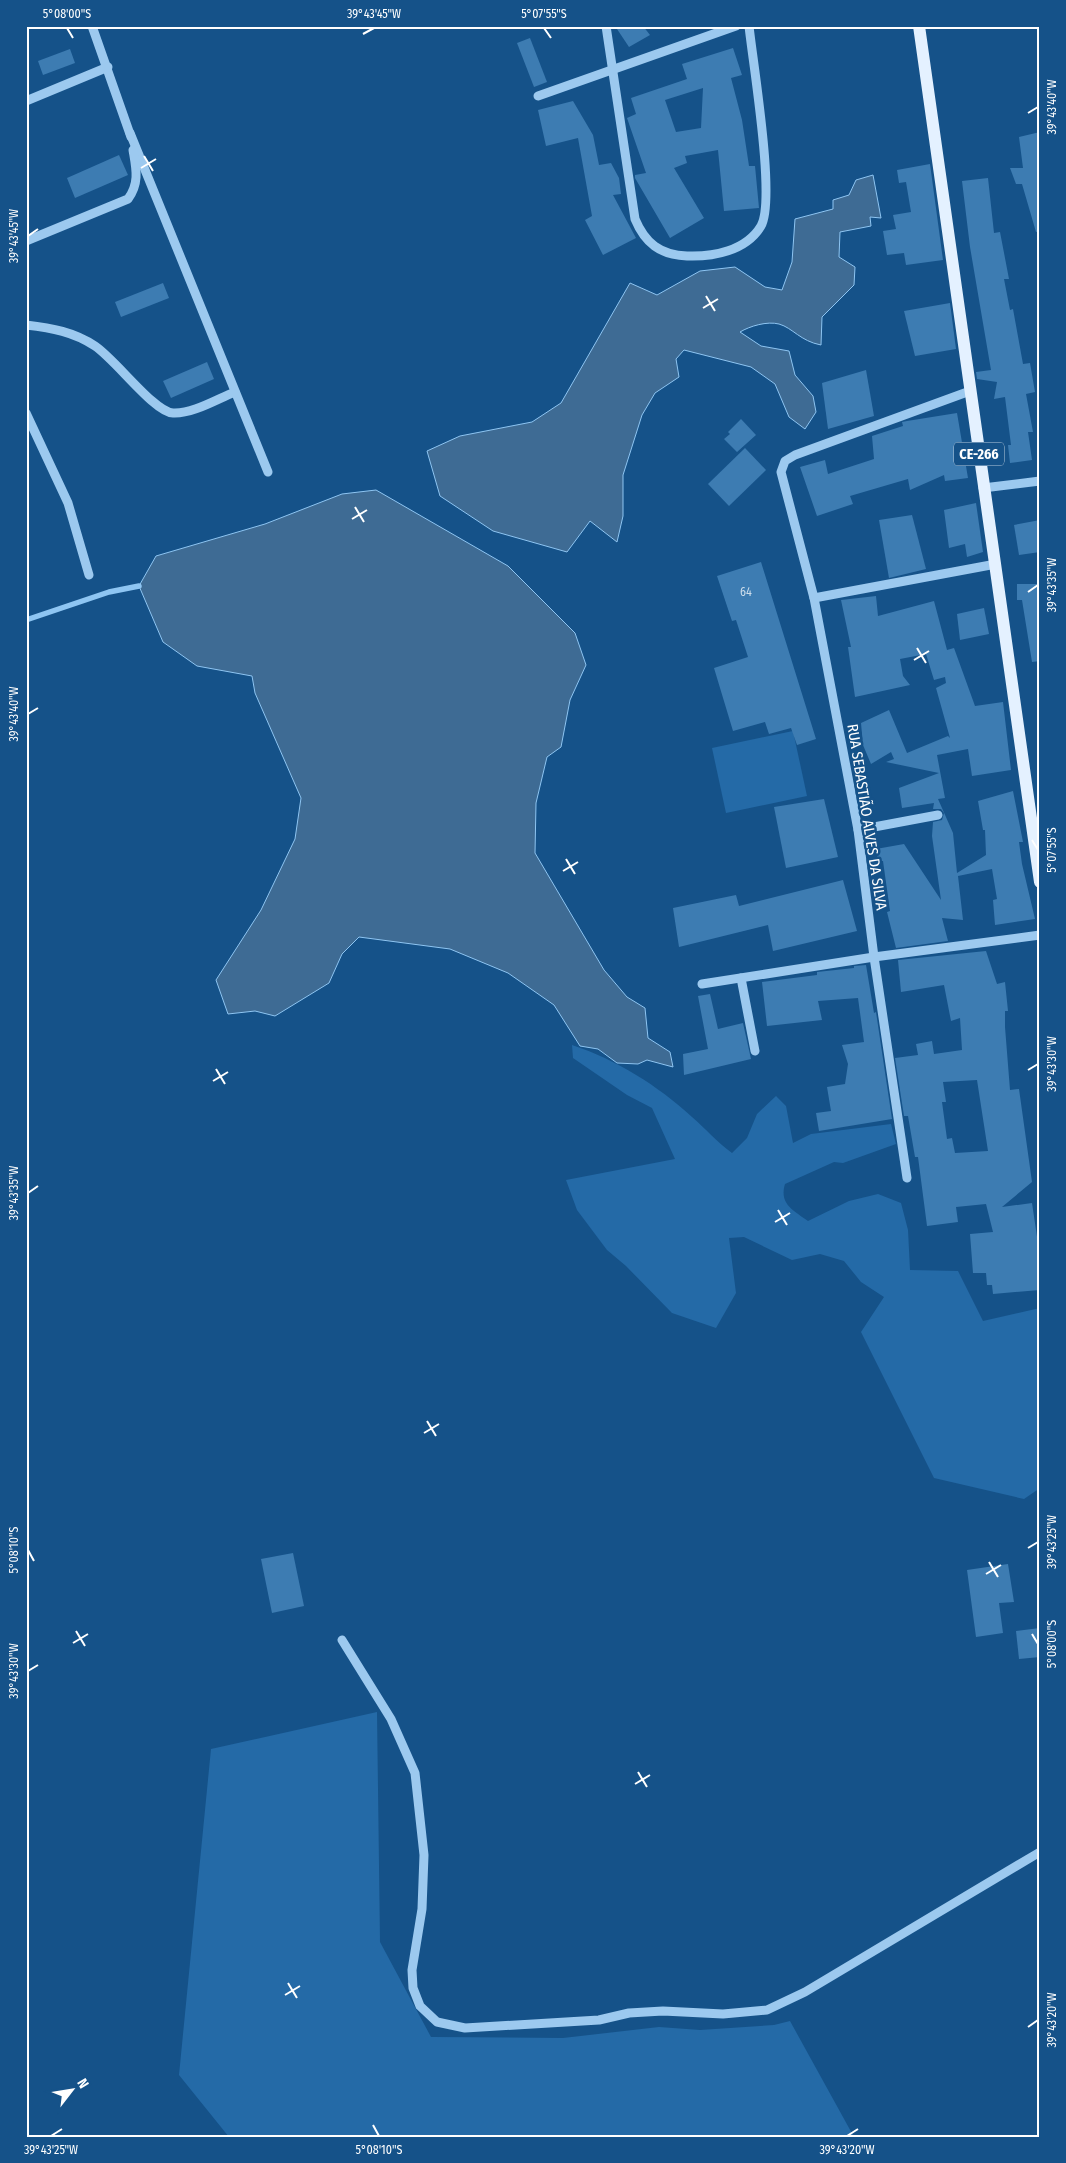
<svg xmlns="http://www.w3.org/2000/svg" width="1066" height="2163" viewBox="0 0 1066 2163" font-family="'Fira Sans Condensed',sans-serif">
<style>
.green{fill:#246aa7}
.water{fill:#3e6b94;stroke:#8ec5f2}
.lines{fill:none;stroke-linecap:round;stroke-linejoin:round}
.stream{stroke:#8ec5f2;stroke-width:5.5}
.building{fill:#3d7cb2;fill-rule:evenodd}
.minor{stroke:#9cc9ef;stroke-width:9}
.major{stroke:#e4f1ff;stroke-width:12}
.ticks{fill:none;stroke:#fff;stroke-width:2}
.labels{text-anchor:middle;stroke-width:5;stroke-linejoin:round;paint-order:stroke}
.number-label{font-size:12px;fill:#cedeec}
.shield{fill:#155289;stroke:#b9cbdc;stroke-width:1}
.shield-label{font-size:14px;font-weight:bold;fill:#fff}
.street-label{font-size:15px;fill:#fff;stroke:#155289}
.neatline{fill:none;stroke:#fff;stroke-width:2}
.ticks-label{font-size:12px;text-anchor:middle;fill:#fff}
</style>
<rect width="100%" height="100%" fill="#155289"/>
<g class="green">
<polygon points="793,731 807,796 726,813 712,748"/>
<path d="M572,1045C617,1060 657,1085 692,1117C706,1129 717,1142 732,1153L747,1138L757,1114L776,1096L786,1106L793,1143L811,1134L891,1124L896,1144L843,1163L834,1162L785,1184C779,1204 793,1210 808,1221L849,1201L878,1194L901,1203L908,1230L910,1270L958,1271L983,1321L1040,1308V1488L1024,1499L934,1478L861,1332L884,1297L861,1282L844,1261L820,1254L792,1260L744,1237L729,1238L736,1293L716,1328L672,1313L626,1266L607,1250L577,1210L566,1180L675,1159L652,1108L627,1095L573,1058Z"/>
<polygon points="377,1712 380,1942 431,2037 563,2038 659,2027 700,2030 774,2025 790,2021 854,2137 229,2137 179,2075 211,1749"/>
</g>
<g class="water">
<path d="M873,175L881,218L870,217L871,226L840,232L839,257L855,267L854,285L822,317L821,345C800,341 793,328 779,324C767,321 750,326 740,332L761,346L789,351L795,375L813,396L816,412L805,429L789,417L775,384L751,367L684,350L676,359L679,377L655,393L642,415L623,475V516L617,542L590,521L567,552L493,531L440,496L427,451L460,436L532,422L561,403L630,283L657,295L700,271L735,267L765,287L782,290L792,262L795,219L833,209V200L849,195L856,180Z"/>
<polygon points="376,490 508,566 575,633 586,665 570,700 561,747 547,757 536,803 535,853 604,970 627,997 645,1008 648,1038 670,1052 673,1067 647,1060 638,1064 617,1063 598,1049 580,1046 554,1005 508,973 450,949 359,937 342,954 329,983 275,1016 255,1011 228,1014 216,980 261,910 295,839 301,798 255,693 252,676 197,666 163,642 139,586 156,556 265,524 342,494"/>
</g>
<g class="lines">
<polyline class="stream" points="26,620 109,592 139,586"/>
</g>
<g class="building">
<polygon points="615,26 643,26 650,35 629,47"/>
<polygon points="530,38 547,82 534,87 517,43"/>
<path d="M733,48L742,75L731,78L742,120L749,166H755L759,208L724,211L718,150L685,156L687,163L674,168L704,218L670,238L635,178V175L646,173L627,118L636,114L631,98L687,79L682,64ZM703,88L701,128L676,132L665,100Z"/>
<polygon points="70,49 75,63 43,75 38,61"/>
<polygon points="573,101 593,135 599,165 611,163 619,178 621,194 613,195 636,238 603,255 585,220 592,216 578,138 546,146 538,110"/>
<polygon points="1040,132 1040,231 1036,232 1022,184 1016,184 1010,168 1023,168 1019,137"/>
<polygon points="119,155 128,175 75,198 67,178"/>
<polygon points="930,164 943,260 906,265 904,253 887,255 883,231 896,229 893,215 911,212 906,182 899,183 897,170"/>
<polygon points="988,178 994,233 1000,232 1009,279 1004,279 1010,310 1013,309 1023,364 1030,363 1035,392 1026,394 1033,432 1028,432 1032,460 1010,463 1008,445 1011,445 1005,397 994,399 997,382 977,379 976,372 991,370 970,247 962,181"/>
<polygon points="163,283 169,298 121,317 115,302"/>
<polygon points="950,303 956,349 915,356 904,311"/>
<polygon points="207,362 214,379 171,398 163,381"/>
<polygon points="866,370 874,416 828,429 822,383"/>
<polygon points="957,413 968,478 945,481 944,475 910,490 908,479 850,496 853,504 817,516 800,467 825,460 828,474 874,459 872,436 903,426 902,422 907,421"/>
<polygon points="741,419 756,435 737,452 724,439 730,434 728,432"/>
<polygon points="745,448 766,470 729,506 708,484"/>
<polygon points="976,503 983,552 967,557 965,544 949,548 944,510"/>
<polygon points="912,515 926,569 889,578 879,520"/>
<polygon points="1040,520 1040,552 1019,555 1014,525"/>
<polygon points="761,562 816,739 797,745 791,728 769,734 765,722 733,731 714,668 748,657 736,620 732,621 717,576"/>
<polygon points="1017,584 1040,584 1040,661 1032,662 1022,600 1017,600"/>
<polygon points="876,596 878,616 934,601 947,650 954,648 975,706 1003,702 1011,770 972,776 968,749 937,755 945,798 938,799 953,833 957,873 986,855 985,830 983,830 978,801 1013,791 1023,842 1019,842 1022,864 1035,919 995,925 993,900 997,899 992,869 958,876 963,920 942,918 948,941 896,948 887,912 890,911 883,861 878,861 876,849 904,844 941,900 932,836 933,822 942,820 944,813 941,809 933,809 934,803 902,808 899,788 939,773 886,762 894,759 891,752 871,764 863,745 861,723 889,710 907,753 948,736 950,738 936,688 946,683 945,677 934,680 926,654 900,659 903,676 910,685 855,697 848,647 851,647 841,600"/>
<polygon points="984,608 989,634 960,640 957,614"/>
<polygon points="824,799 838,857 786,868 774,807"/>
<polygon points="843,880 857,931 773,951 768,925 679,947 673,908 736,895 739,906"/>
<path d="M986,951L997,984L1005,982L1008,1011H1005V1027L1010,1090L1019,1089L1032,1182L1002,1207L1032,1203L1040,1257V1290L993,1294L992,1285H987L986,1273H973L970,1234L993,1232L986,1204L956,1207L958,1222L927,1226L918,1157H915L908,1116H904L895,1058L918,1055L916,1044L932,1041L934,1054L962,1050L960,1018L951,1021L944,985L901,992L898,960ZM977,1080L988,1151L955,1153L952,1138L947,1139L942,1102H946L943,1082Z"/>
<polygon points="866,965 874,1013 876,1012 892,1119 819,1131 816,1113 831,1111 827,1087 845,1084 848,1064 842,1045 864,1042 858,998 818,1001 822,1020 767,1026 762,982 817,975 817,972 854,968 854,966"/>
<polygon points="710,994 718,1029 743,1023 751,1059 684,1075 683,1054 708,1049 698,996"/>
<polygon points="293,1553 304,1606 272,1613 261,1559"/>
<polygon points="1008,1564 1014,1602 999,1603 1003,1633 976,1637 967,1570"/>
<polygon points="1040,1628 1040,1657 1019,1659 1016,1631"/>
</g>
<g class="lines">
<g class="minor">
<polyline points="92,26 131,137"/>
<path d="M606,26L635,219C645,243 660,255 687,256C713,257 746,251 761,226C776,200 753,64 749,26"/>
<polyline points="538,96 736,26"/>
<polyline points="26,101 108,67"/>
<polyline points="130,133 268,472"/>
<path d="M26,241L128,199C140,183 136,168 133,150"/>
<path d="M26,325C52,328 74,332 95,346C116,360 154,412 173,413C193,414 217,399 235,392"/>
<polyline points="26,413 68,503 89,575"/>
<polyline points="983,488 1040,481"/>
<polyline points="814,598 996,564"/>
<polyline points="858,830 938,815"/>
<polyline points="741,978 755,1051"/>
<polyline points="702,984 874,957 1040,935"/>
<polyline points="907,1178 874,957 858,830 814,598 781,472 785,461 795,455 970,391"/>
<polyline points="342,1640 391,1719 415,1773 424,1855 422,1909 412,1970 413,1988 420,2006 437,2022 465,2028 599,2020 629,2013 663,2011 723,2014 767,2010 805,1992 1040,1852"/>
</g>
<polyline class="major" points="919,26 1040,882"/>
</g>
<path class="ticks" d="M67,28L73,38M544,28L551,38M363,34L374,28M1028,113L1038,107M144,156L153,171M141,168L156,159M28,236L38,229M706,296L715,311M703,308L718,299M355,507L364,522M352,519L367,510M1028,592L1038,585M917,648L926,663M914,660L929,651M28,714L38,708M1032,840L1038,850M566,859L575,874M563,871L578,862M216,1069L225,1084M1028,1070L1038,1064M213,1081L228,1072M28,1193L38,1186M778,1210L787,1225M775,1222L790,1213M427,1421L436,1436M424,1433L439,1424M1028,1548L1038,1542M28,1550L34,1561M989,1562L998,1577M986,1574L1001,1565M76,1631L85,1646M1032,1634L1038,1644M73,1643L88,1634M28,1671L38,1665M638,1772L647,1787M635,1784L650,1775M288,1983L297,1998M285,1995L300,1986M1028,2027L1038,2020M373,2125L379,2136M51,2136L62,2129M847,2136L858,2129"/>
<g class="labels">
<g class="number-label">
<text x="746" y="596">64</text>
</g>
<rect class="shield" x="954" y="442.5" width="50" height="23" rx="4"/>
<g class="shield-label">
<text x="979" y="459">CE-266</text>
</g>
<g class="street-label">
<text transform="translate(867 817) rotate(81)" y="5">RUA SEBASTIÃO ALVES DA SILVA</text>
</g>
</g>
<rect width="1066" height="2163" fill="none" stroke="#155289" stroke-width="55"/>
<g transform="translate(72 2090) rotate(59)" stroke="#155289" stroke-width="4" paint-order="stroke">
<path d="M0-4L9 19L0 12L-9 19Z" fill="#ffffff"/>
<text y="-8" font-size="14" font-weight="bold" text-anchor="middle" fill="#ffffff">N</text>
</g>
<rect x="28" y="28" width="1010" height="2108" class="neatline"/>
<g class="ticks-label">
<text x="67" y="18">5°08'00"S</text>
<text x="374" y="18">39°43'45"W</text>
<text x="544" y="18">5°07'55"S</text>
<text transform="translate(1052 107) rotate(-90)" y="4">39°43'40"W</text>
<text transform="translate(14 236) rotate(-90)" y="4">39°43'45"W</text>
<text transform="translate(1052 585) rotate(-90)" y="4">39°43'35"W</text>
<text transform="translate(14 714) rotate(-90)" y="4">39°43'40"W</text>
<text transform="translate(1052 850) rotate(-90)" y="4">5°07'55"S</text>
<text transform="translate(1052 1064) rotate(-90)" y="4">39°43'30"W</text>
<text transform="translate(14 1193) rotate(-90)" y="4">39°43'35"W</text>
<text transform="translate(1052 1542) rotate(-90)" y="4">39°43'25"W</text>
<text transform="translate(14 1550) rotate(-90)" y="4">5°08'10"S</text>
<text transform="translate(1052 1644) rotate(-90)" y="4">5°08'00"S</text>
<text transform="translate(14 1671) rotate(-90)" y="4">39°43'30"W</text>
<text transform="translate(1052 2020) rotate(-90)" y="4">39°43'20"W</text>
<text x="51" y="2154">39°43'25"W</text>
<text x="379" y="2154">5°08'10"S</text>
<text x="847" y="2154">39°43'20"W</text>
</g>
</svg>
